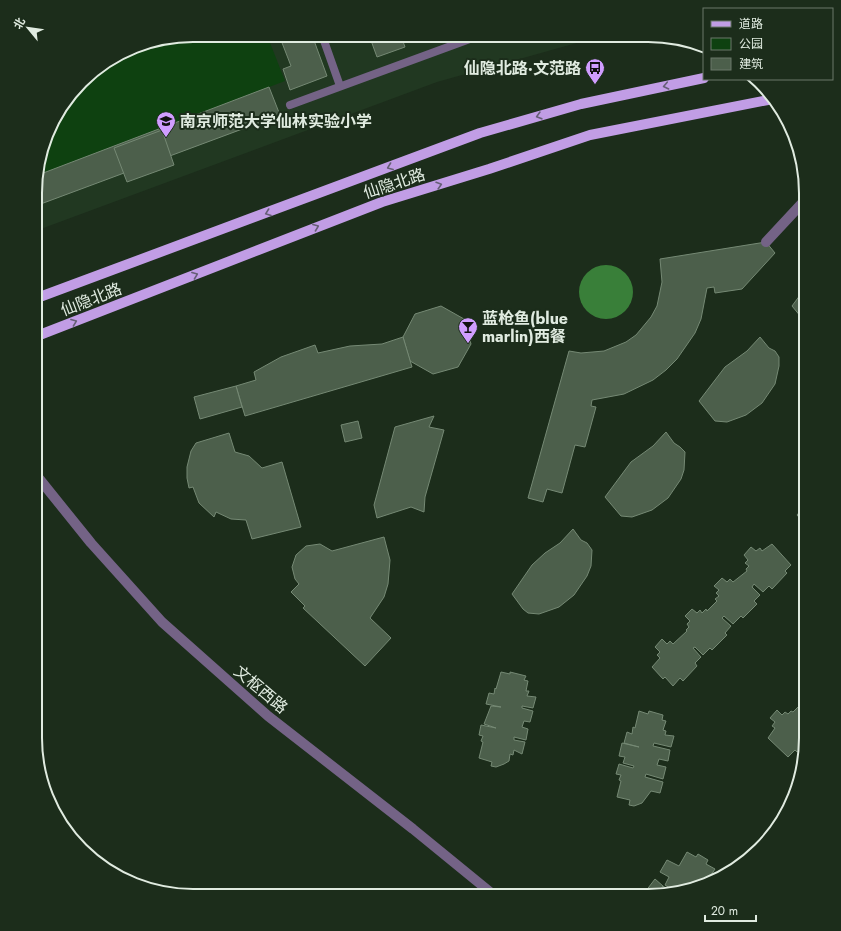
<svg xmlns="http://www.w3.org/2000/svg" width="841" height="931" viewBox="0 0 841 931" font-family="Jost,'Noto Sans SC',sans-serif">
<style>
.built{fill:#213821}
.green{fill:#0e4110}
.water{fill:#397f39}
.building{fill:#4c5f4b;stroke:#758974}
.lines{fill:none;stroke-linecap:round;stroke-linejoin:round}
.service{stroke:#746386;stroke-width:8}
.minor{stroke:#746386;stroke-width:10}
.tertiary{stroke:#746386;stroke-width:10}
.primary{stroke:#c19de5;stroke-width:10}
.oneway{stroke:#665f76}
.labels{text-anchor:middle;stroke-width:4;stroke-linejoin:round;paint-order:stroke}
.poi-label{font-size:16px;font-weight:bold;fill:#e0ebe0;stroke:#1c2d1b;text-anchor:start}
.street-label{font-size:16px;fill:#e0ebe0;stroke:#1c2d1b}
.rim{fill:none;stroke:#e0ebe0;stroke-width:2}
</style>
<rect width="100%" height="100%" fill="#1c2d1b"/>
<polygon class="built" points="193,35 611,36 580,42 437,82 38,230 38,163 56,114 89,74 142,43"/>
<polygon class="green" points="193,35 267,35 285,81 38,175 38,163 56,114 89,74 142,43"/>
<circle class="water" cx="606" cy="292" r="27"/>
<g class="building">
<polygon points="279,35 312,35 327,76 290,90 283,69 291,66"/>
<polygon points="369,35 401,36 405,47 377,57"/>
<polygon points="269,87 280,115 38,205 38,175"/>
<polygon points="162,130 174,165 127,182 114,148"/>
<polygon points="766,242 775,253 742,289 715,293 714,287 707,288 701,319 695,333 677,359 666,370 653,380 624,394 592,400 591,406 596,407 585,447 575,445 562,493 547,489 543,502 528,498 569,351 581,353 604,351 626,342 636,335 651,317 657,306 662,282 660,259"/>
<polygon points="806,287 806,323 792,306"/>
<polygon points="441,306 464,319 471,344 458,367 433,374 410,361 403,337 415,314"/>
<polygon points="403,337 412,367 245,416 236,386 256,380 254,372 281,357 315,345 318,353 350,346 382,344"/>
<polygon points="760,337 769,348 775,351 779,357 779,366 775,384 762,403 746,415 727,422 715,421 699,401 725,367 747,351"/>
<polygon points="236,386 242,407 200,419 194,397"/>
<polygon points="434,416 429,427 444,430 425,497 424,512 411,507 377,518 374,505 395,427"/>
<polygon points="358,421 362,438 345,442 341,425"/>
<polygon points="666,432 674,443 680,447 685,452 684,470 681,479 668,498 652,510 632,517 621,516 605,497 631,462 653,446"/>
<polygon points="229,433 235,452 249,456 262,468 282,462 301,527 252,539 246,520 231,519 216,512 214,517 199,503 193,487 189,488 187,478 187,467 191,451 196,443"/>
<polygon points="806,499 806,527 803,524 804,523 797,515 802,509 800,506"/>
<polygon points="573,529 581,540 587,543 592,550 591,566 587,576 574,595 559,607 539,614 528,613 523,609 512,594 532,565 545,553 560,543"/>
<polygon points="384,537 390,560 388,584 384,597 370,618 391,638 365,666 303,608 305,606 291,592 299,584 295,579 292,567 296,555 306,546 320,544 332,551"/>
<polygon points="772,544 791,565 785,571 787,573 772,589 769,586 763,592 754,584 752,587 760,595 754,601 757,604 743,618 741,616 733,624 724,616 722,618 731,626 725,633 727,635 712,650 710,648 703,655 695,647 693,648 701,657 695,663 697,666 683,681 680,678 673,686 665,677 663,679 652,667 660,658 657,655 660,652 655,647 662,639 667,644 670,641 673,644 687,631 686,630 689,627 687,624 690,621 685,616 692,609 697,613 700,610 702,613 706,609 707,611 717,601 715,599 719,596 716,593 719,590 714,586 722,578 727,582 730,579 733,582 747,571 746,569 749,566 745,563 748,560 744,555 751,547 756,551 760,548 762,551"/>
<polygon points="501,672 510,674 510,672 526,676 524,680 528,681 526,691 529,691 527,696 536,697 533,708 522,706 522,708 533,711 530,722 524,721 522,727 528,729 526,740 514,737 514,740 525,742 522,754 514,750 513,755 510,754 509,761 504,764 496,767 491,766 492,762 479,758 483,742 481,741 483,736 479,735 481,725 496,728 484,724 491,706 501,707 486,704 489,693 494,694 495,688 496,689"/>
<polygon points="806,681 806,744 797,752 795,750 788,757 768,738 775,728 772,726 775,722 770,718 777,710 782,715 785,712 788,714 791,711 793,712 803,702 801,701 804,697 802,695 805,692 800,687"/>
<polygon points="639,711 648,714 649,711 663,715 662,720 666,721 663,730 666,731 665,735 674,736 671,747 654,743 653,746 670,750 668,761 659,759 657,765 666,767 663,779 646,774 645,777 663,782 660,793 651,791 642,803 634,806 629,805 630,800 617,797 621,781 619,780 621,775 616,774 619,764 633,768 634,766 623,763 625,757 619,756 622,743 639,747 624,743 627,732 632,734 633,727 635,728"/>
<polygon points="687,852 696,857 698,854 708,860 706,864 715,869 707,881 709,882 698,888 676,892 665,885 669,877 660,872 667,860 679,866"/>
<polygon points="655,879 663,886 656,896 642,896"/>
<polygon points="663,886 672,893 656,896"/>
</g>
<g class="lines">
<g class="service">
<polyline points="322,35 340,86"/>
<polyline points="290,105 478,36"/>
</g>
<polyline class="minor" points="766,242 806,199"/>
<polyline class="tertiary" points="37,476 91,543 162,622 268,716 413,829 495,896"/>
<g class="primary">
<polyline points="37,298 480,133 581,104 704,78"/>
<polyline points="37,336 382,202 489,169 590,135 773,99"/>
</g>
</g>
<defs><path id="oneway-chevron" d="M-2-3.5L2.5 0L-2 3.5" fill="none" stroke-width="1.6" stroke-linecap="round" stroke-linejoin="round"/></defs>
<g class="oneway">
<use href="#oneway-chevron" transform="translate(666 86) rotate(168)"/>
<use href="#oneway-chevron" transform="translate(539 116) rotate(164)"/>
<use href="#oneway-chevron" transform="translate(390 167) rotate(159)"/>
<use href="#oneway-chevron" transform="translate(439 185) rotate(-17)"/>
<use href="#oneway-chevron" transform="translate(268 213) rotate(160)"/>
<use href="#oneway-chevron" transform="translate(316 227) rotate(-21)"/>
<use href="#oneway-chevron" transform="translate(195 275) rotate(-21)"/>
<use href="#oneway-chevron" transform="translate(74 322) rotate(-21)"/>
</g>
<defs>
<symbol id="bus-pin" viewBox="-11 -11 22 30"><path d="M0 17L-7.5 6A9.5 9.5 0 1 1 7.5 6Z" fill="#d09dff" stroke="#1c2d1b"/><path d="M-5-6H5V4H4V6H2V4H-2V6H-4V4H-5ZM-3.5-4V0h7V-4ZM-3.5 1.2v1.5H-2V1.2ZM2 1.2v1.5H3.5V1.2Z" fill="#111"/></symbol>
<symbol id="school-pin" viewBox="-11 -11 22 30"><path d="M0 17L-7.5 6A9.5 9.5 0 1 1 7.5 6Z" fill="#d09dff" stroke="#1c2d1b"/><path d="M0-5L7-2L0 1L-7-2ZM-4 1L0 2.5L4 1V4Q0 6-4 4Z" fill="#111"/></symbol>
<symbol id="bar-pin" viewBox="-11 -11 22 30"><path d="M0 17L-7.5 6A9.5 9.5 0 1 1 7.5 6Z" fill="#d09dff" stroke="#1c2d1b"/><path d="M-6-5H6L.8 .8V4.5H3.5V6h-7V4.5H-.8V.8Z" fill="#111"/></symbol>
</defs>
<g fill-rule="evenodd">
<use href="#bus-pin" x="584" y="57" width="22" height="30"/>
<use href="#school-pin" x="155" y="110" width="22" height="30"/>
<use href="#bar-pin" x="457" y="316" width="22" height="30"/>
</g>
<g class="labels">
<g class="poi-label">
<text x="581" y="74" text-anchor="end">仙隐北路·文范路</text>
<text x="180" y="127">南京师范大学仙林实验小学</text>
<text x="482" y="324">蓝枪鱼(blue<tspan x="482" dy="18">marlin)西餐</tspan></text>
</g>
<g class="street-label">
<text transform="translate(394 183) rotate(-18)" y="6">仙隐北路</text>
<text transform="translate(91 299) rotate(-21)" y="6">仙隐北路</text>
<text transform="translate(261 689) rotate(40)" y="6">文枢西路</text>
</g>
</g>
<path d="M0 0H841V931H0ZM193 42H648A151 151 0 0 1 799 193V738A151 151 0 0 1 648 889H193A151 151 0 0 1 42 738V193A151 151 0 0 1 193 42Z" fill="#1c2d1b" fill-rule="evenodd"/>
<path class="rim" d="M193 42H648A151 151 0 0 1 799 193V738A151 151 0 0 1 648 889H193A151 151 0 0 1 42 738V193A151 151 0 0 1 193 42Z"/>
<rect x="703" y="8" width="130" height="72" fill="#1c2d1b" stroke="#6a796a"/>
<rect x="711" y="21" width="20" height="6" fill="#c19de5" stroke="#6a796a"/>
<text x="739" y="28" font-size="12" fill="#e0ebe0">道路</text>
<rect x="711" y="38" width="20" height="12" fill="#0e4110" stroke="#6a796a"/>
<text x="739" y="48" font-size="12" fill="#e0ebe0">公园</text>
<rect x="711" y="58" width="20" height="12" fill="#4c5f4b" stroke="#6a796a"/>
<text x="739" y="68" font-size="12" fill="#e0ebe0">建筑</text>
<g transform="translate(28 28) rotate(299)" stroke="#1c2d1b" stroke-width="3" paint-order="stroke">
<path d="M0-3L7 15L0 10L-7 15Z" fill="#e0ebe0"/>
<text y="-6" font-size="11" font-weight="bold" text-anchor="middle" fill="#e0ebe0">北</text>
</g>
<path d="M705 915v6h51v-6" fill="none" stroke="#e0ebe0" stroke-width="2"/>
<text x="711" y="915" font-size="12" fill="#e0ebe0" stroke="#1c2d1b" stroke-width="3" paint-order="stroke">20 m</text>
</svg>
